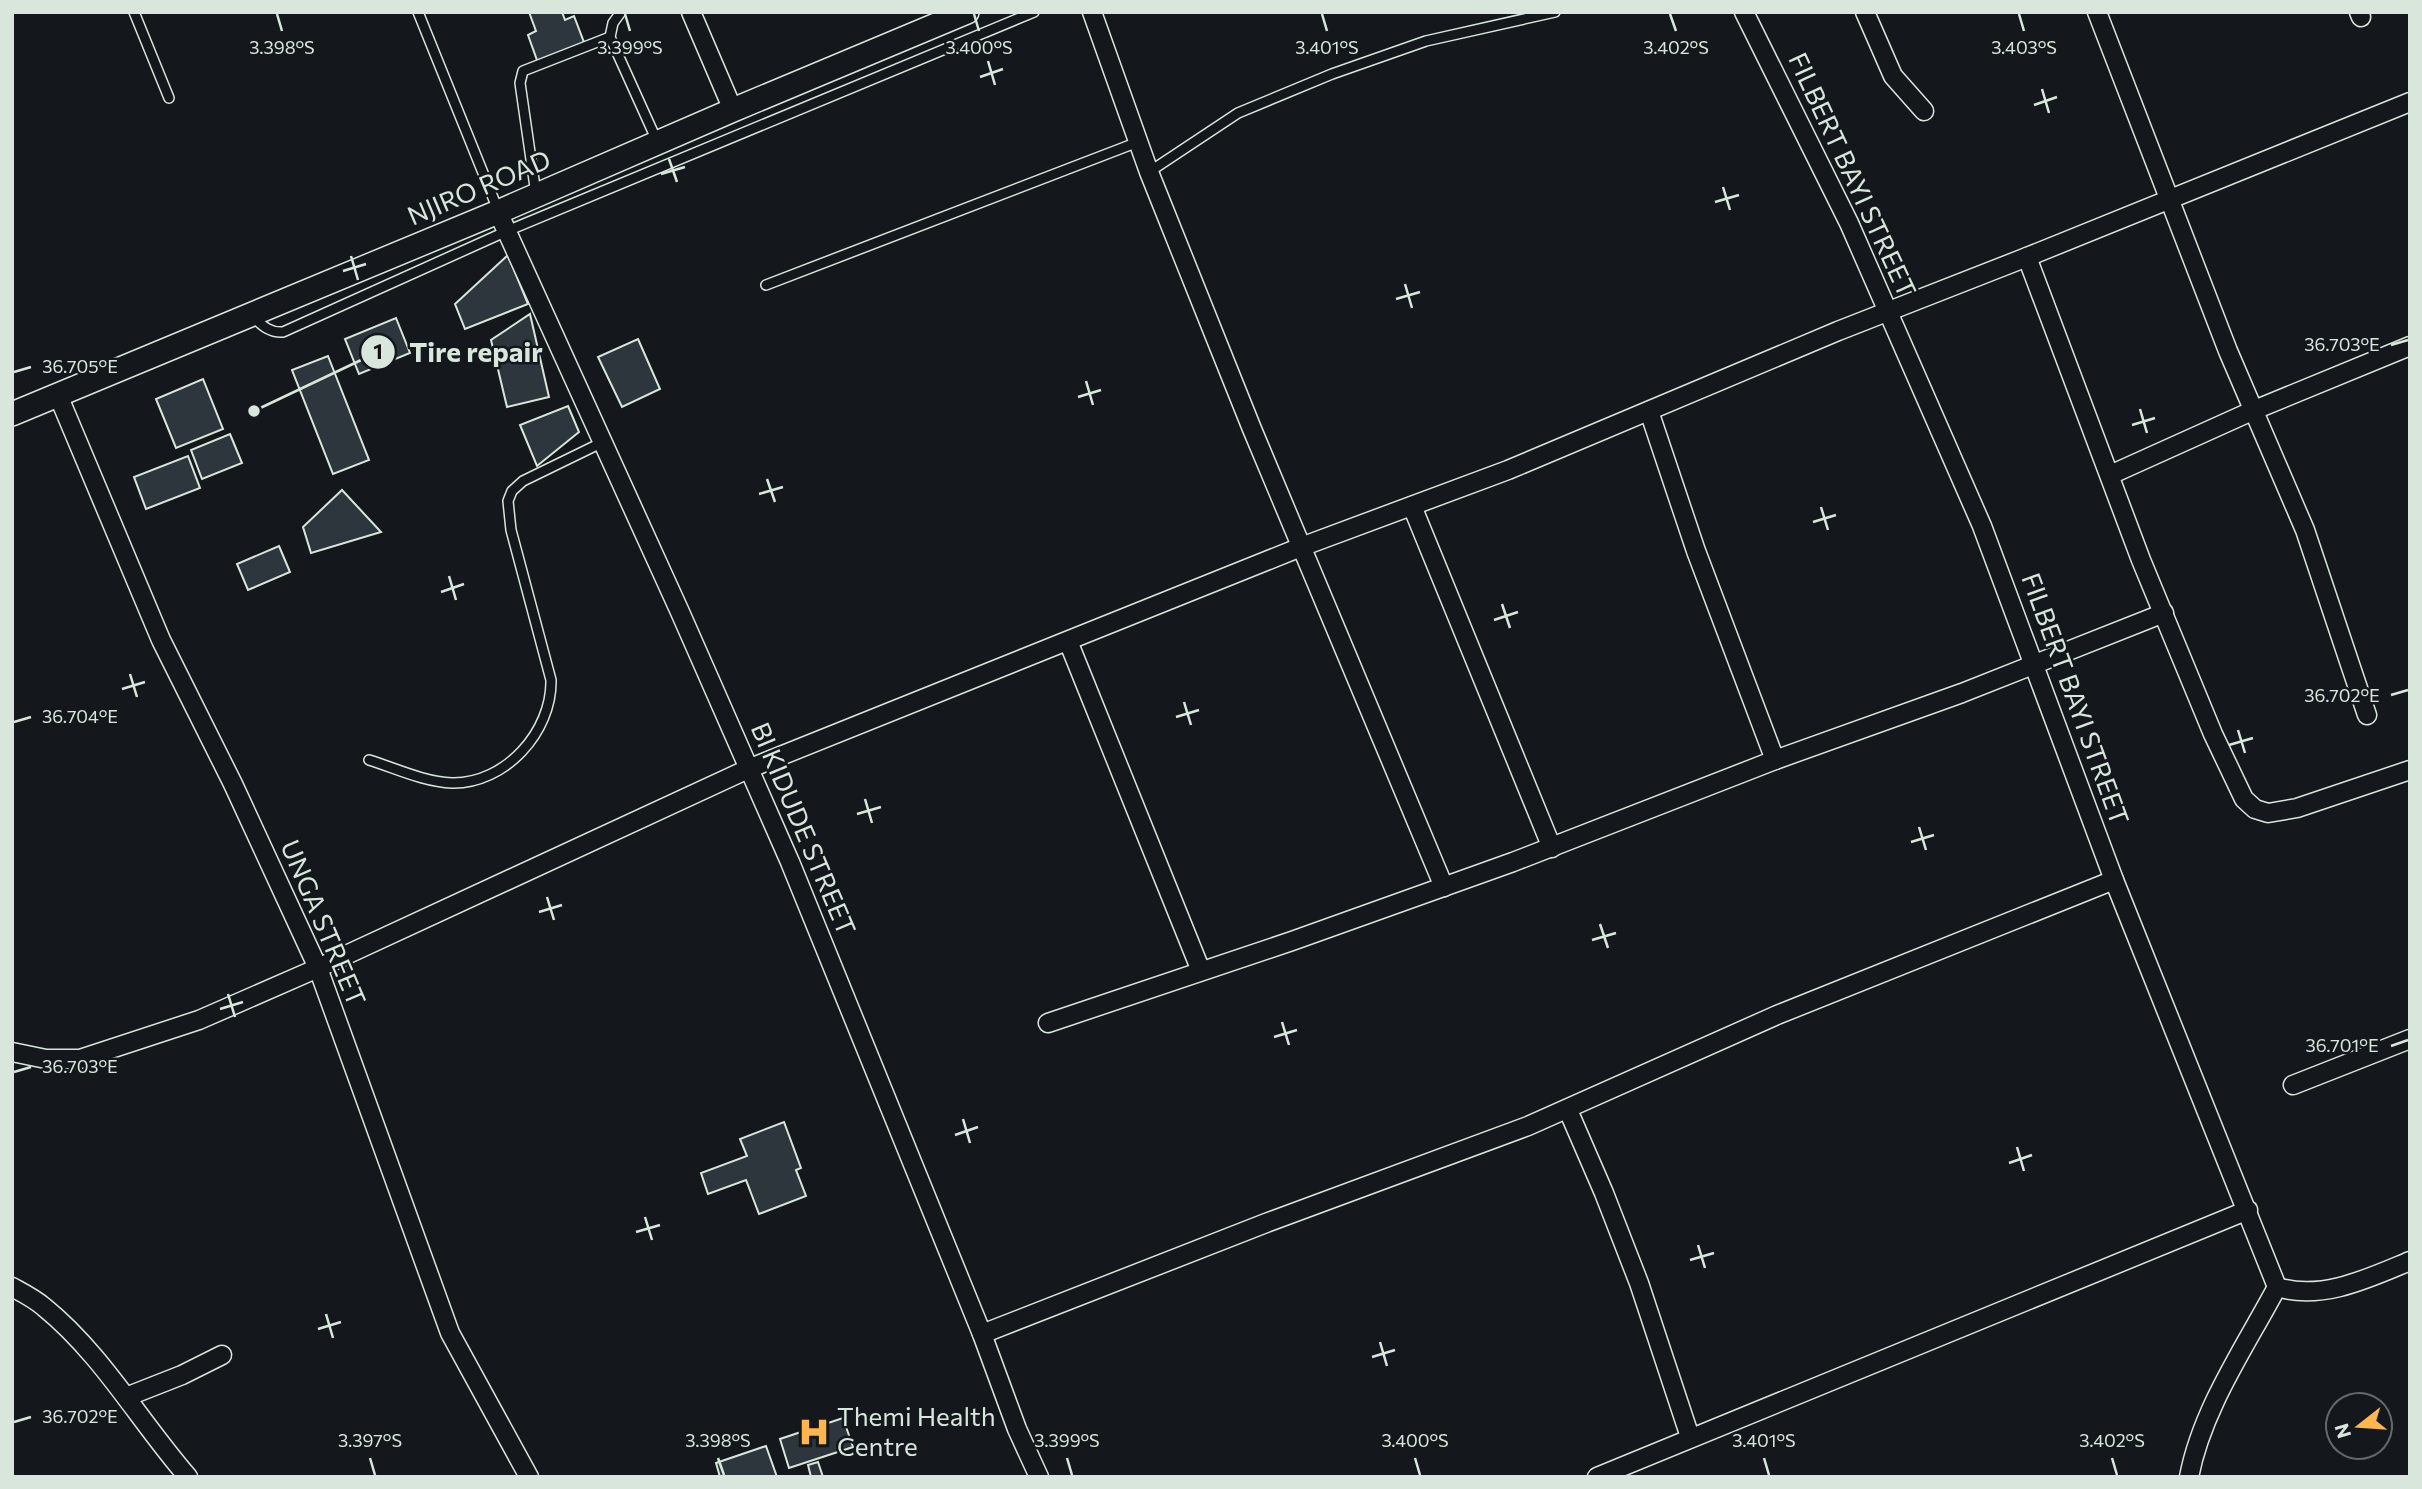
<svg xmlns="http://www.w3.org/2000/svg" width="2422" height="1489" viewBox="0 0 2422 1489" font-family="Commissioner,sans-serif">
<style>
.building{fill:#2c363c;stroke:#d8e6dc;stroke-width:2}
.lines{fill:none;stroke-linecap:round;stroke-linejoin:round}
.service-casing{stroke:#d8e6dc;stroke-width:12}
.minor-casing{stroke:#d8e6dc;stroke-width:21}
.tertiary-casing{stroke:#d8e6dc;stroke-width:26}
.service{stroke:#14181c;stroke-width:9}
.minor{stroke:#14181c;stroke-width:18}
.tertiary{stroke:#14181c;stroke-width:23}
.ticks{fill:none;stroke:#d8e6dc;stroke-width:2.5}
.labels{text-anchor:middle;stroke-width:5;stroke-linejoin:round;paint-order:stroke}
.street-label{font-size:26px;fill:#d8e6dc;stroke:#14181c}
.poi-label{font-size:26px;fill:#d8e6dc;stroke:#14181c;text-anchor:start}
.ticks-label{font-size:18px;text-anchor:middle;fill:#d8e6dc;stroke:#14181c;stroke-width:5;stroke-linejoin:round;paint-order:stroke}
.leader{fill:none;stroke:#d8e6dc;stroke-width:2.5}
.callout-dot{fill:#d8e6dc;stroke:#14181c;stroke-width:2.5}
.mark-label{font-size:21px;text-anchor:middle;font-weight:bold;fill:#111}
.callout-label{font-size:28px;text-anchor:middle;font-weight:bold;fill:#d8e6dc;stroke:#14181c;stroke-width:5;stroke-linejoin:round;paint-order:stroke}
</style>
<rect width="100%" height="100%" fill="#14181c"/>
<g class="building">
<polygon points="529,12 562,12 565,20 574,16 585,45 538,63 528,35 536,31"/>
<polygon points="508,255 528,304 465,329 455,304"/>
<polygon points="530,314 549,397 507,407 491,340"/>
<polygon points="396,318 410,353 359,374 345,339"/>
<polygon points="638,339 660,389 622,407 598,357"/>
<polygon points="328,356 369,460 333,474 292,370"/>
<polygon points="203,379 223,429 176,448 156,399"/>
<polygon points="568,406 579,432 537,466 520,425"/>
<polygon points="230,434 242,463 202,479 191,450"/>
<polygon points="188,456 200,488 146,509 134,477"/>
<polygon points="342,490 381,532 311,553 303,527"/>
<polygon points="279,546 290,572 248,590 237,564"/>
<polygon points="784,1122 801,1168 796,1170 806,1196 759,1214 746,1180 708,1194 701,1173 747,1156 740,1139"/>
<polygon points="843,1418 853,1447 789,1468 780,1439"/>
<polygon points="766,1446 777,1477 720,1477 716,1463"/>
<polygon points="818,1462 823,1477 811,1477 808,1465"/>
</g>
<g class="lines">
<defs>
<g id="service">
<polyline points="134,12 169,98"/>
<polyline points="418,12 498,210"/>
<polyline points="621,12 613,23 610,37 657,141"/>
<polyline points="1149,172 1238,113 1332,74 1426,41 1555,12"/>
<polyline points="536,194 520,83 523,71 610,37"/>
<polyline points="766,285 1138,142"/>
<path d="M252,316C262,325 269,333 283,332L507,231L1034,12"/>
<path d="M369,760C395,768 424,782 452,783C505,784 552,732 551,680L511,530L508,501L512,491L523,481L603,442"/>
</g>
<g id="minor">
<polyline points="691,12 733,110"/>
<polyline points="1092,12 1149,172 1252,429 1444,887"/>
<path d="M1744,12L1849,223L1982,526L2114,880L2277,1287C2322,1301 2369,1278 2410,1261"/>
<polyline points="1865,12 1893,76 1924,111"/>
<polyline points="2097,12 2228,351 2305,530 2367,715"/>
<polyline points="2359,12 2361,17"/>
<polyline points="498,212 680,612 790,862 982,1334 1017,1429 1039,1477"/>
<polyline points="2027,257 2141,560 2213,734 2244,799 2255,809 2268,813 2297,808 2410,770"/>
<polyline points="58,395 161,640 233,784 318,968 450,1333 529,1477"/>
<polyline points="1649,411 1696,551 1775,760"/>
<polyline points="2110,475 2252,411 2410,346"/>
<polyline points="1412,506 1552,848"/>
<polyline points="1068,641 1201,971"/>
<polyline points="1048,1023 1292,941 1513,862 1775,760 1962,693 2164,613"/>
<polyline points="12,1052 46,1059 80,1059 199,1020 318,968 748,769 1301,547 1508,470 1838,331 2027,257 2410,102"/>
<polyline points="2293,1085 2410,1039"/>
<polyline points="1568,1110 1604,1193 1639,1283 1690,1437"/>
<path d="M12,1287C23,1293 35,1299 44,1307C102,1354 140,1422 188,1477"/>
<polyline points="982,1334 1266,1223 1528,1126 1777,1015 2114,880"/>
<polyline points="126,1397 182,1375 222,1355"/>
<polyline points="1597,1477 2248,1210"/>
<path d="M2189,1477C2202,1409 2245,1347 2277,1287"/>
</g>
<polyline id="tertiary" points="12,414 498,212 733,110 967,12"/>
</defs>
<use href="#service" class="service-casing"/>
<use href="#minor" class="minor-casing"/>
<use href="#tertiary" class="tertiary-casing"/>
<use href="#service" class="service"/>
<use href="#minor" class="minor"/>
<use href="#tertiary" class="tertiary"/>
</g>
<path class="ticks" d="M277,14L282,31M625,14L630,31M974,14L979,31M1322,14L1327,31M1670,14L1676,31M2019,14L2024,31M988,61L995,85M980,77L1003,69M2042,89L2049,113M2034,105L2057,97M669,159L677,182M661,174L685,167M1723,187L1730,210M1715,202L1739,195M351,256L358,280M343,271L366,264M1405,284L1412,308M1396,299L1420,292M2391,345L2408,340M14,372L31,367M1086,381L1093,405M1078,397L1101,390M2140,409L2147,433M2132,425L2155,418M767,479L775,502M759,494L783,487M1821,507L1828,530M1813,522L1836,515M449,576L456,600M441,592L464,584M1502,604L1510,628M1494,620L1518,612M130,674L137,697M122,689L145,682M2391,695L2408,690M1184,702L1191,725M1176,717L1199,710M14,722L31,717M2238,730L2245,753M2229,745L2253,738M865,799L872,823M857,814L881,807M1919,827L1926,850M1911,842L1934,835M547,897L554,920M539,912L562,905M1600,924L1608,948M1592,940L1616,933M228,994L235,1017M220,1009L243,1002M1282,1022L1289,1045M1274,1037L1297,1030M2391,1046L2408,1040M14,1072L31,1067M963,1119L970,1143M955,1135L978,1127M2017,1147L2024,1171M2009,1163L2032,1155M645,1217L652,1240M636,1232L660,1225M1698,1245L1705,1268M1690,1260L1714,1253M326,1314L333,1338M318,1329L341,1322M1380,1342L1387,1366M1372,1357L1395,1350M14,1422L31,1417M370,1458L375,1475M718,1458L724,1475M1067,1458L1072,1475M1415,1458L1420,1475M1764,1458L1769,1475M2112,1458L2117,1475"/>
<defs>
<symbol id="hospital-bare" viewBox="-9 -9 18 18"><path d="M-5-5h3v3.5h4V-5h3V5h-3V1.5h-4V5h-3Z" fill="#ffb74d" stroke="#14181c" stroke-width="2.5" paint-order="stroke"/></symbol>
</defs>
<g fill-rule="evenodd">
<use href="#hospital-bare" x="792" y="1410" width="44" height="44"/>
</g>
<g class="labels">
<g class="street-label">
<text transform="translate(1852 175) rotate(65)" y="9">FILBERT BAYI STREET</text>
<text transform="translate(479 188) rotate(-23)" y="9">NJIRO ROAD</text>
<text transform="translate(2075 699) rotate(70)" y="9">FILBERT BAYI STREET</text>
<text transform="translate(803 829) rotate(67)" y="9">BI KIDUDE STREET</text>
<text transform="translate(323 923) rotate(67)" y="9">UNGA STREET</text>
</g>
<g class="poi-label">
<text x="837" y="1426">Themi Health<tspan x="837" dy="30">Centre</tspan></text>
</g>
</g>
<g class="ticks-label">
<text x="282" y="54">3.398°S</text>
<text x="630" y="54">3.399°S</text>
<text x="979" y="54">3.400°S</text>
<text x="1327" y="54">3.401°S</text>
<text x="1676" y="54">3.402°S</text>
<text x="2024" y="54">3.403°S</text>
<text x="2342" y="351">36.703°E</text>
<text x="80" y="373">36.705°E</text>
<text x="2342" y="702">36.702°E</text>
<text x="80" y="723">36.704°E</text>
<text x="2342" y="1052">36.701°E</text>
<text x="80" y="1073">36.703°E</text>
<text x="80" y="1423">36.702°E</text>
<text x="370" y="1447">3.397°S</text>
<text x="718" y="1447">3.398°S</text>
<text x="1067" y="1447">3.399°S</text>
<text x="1415" y="1447">3.400°S</text>
<text x="1764" y="1447">3.401°S</text>
<text x="2112" y="1447">3.402°S</text>
</g>
<path class="leader" d="M254 411L378 352"/>
<g class="callout-dot">
<circle cx="254" cy="411" r="7"/>
<circle cx="378" cy="352" r="18"/>
</g>
<g class="mark-label">
<text x="378" y="359">1</text>
</g>
<g class="callout-label">
<text x="476" y="362">Tire repair</text>
</g>
<rect width="2422" height="1489" fill="none" stroke="#d8e6dc" stroke-width="28"/>
<g transform="translate(2359 1426) rotate(253)"><circle r="33" fill="#14181c" stroke="#626a69" stroke-width="2"/>
<path d="M0-5L12 26L0 18L-12 26Z" fill="#ffb74d"/>
<text y="-10" font-size="19" font-weight="bold" text-anchor="middle" fill="#d8e6dc">N</text>
</g>
</svg>
